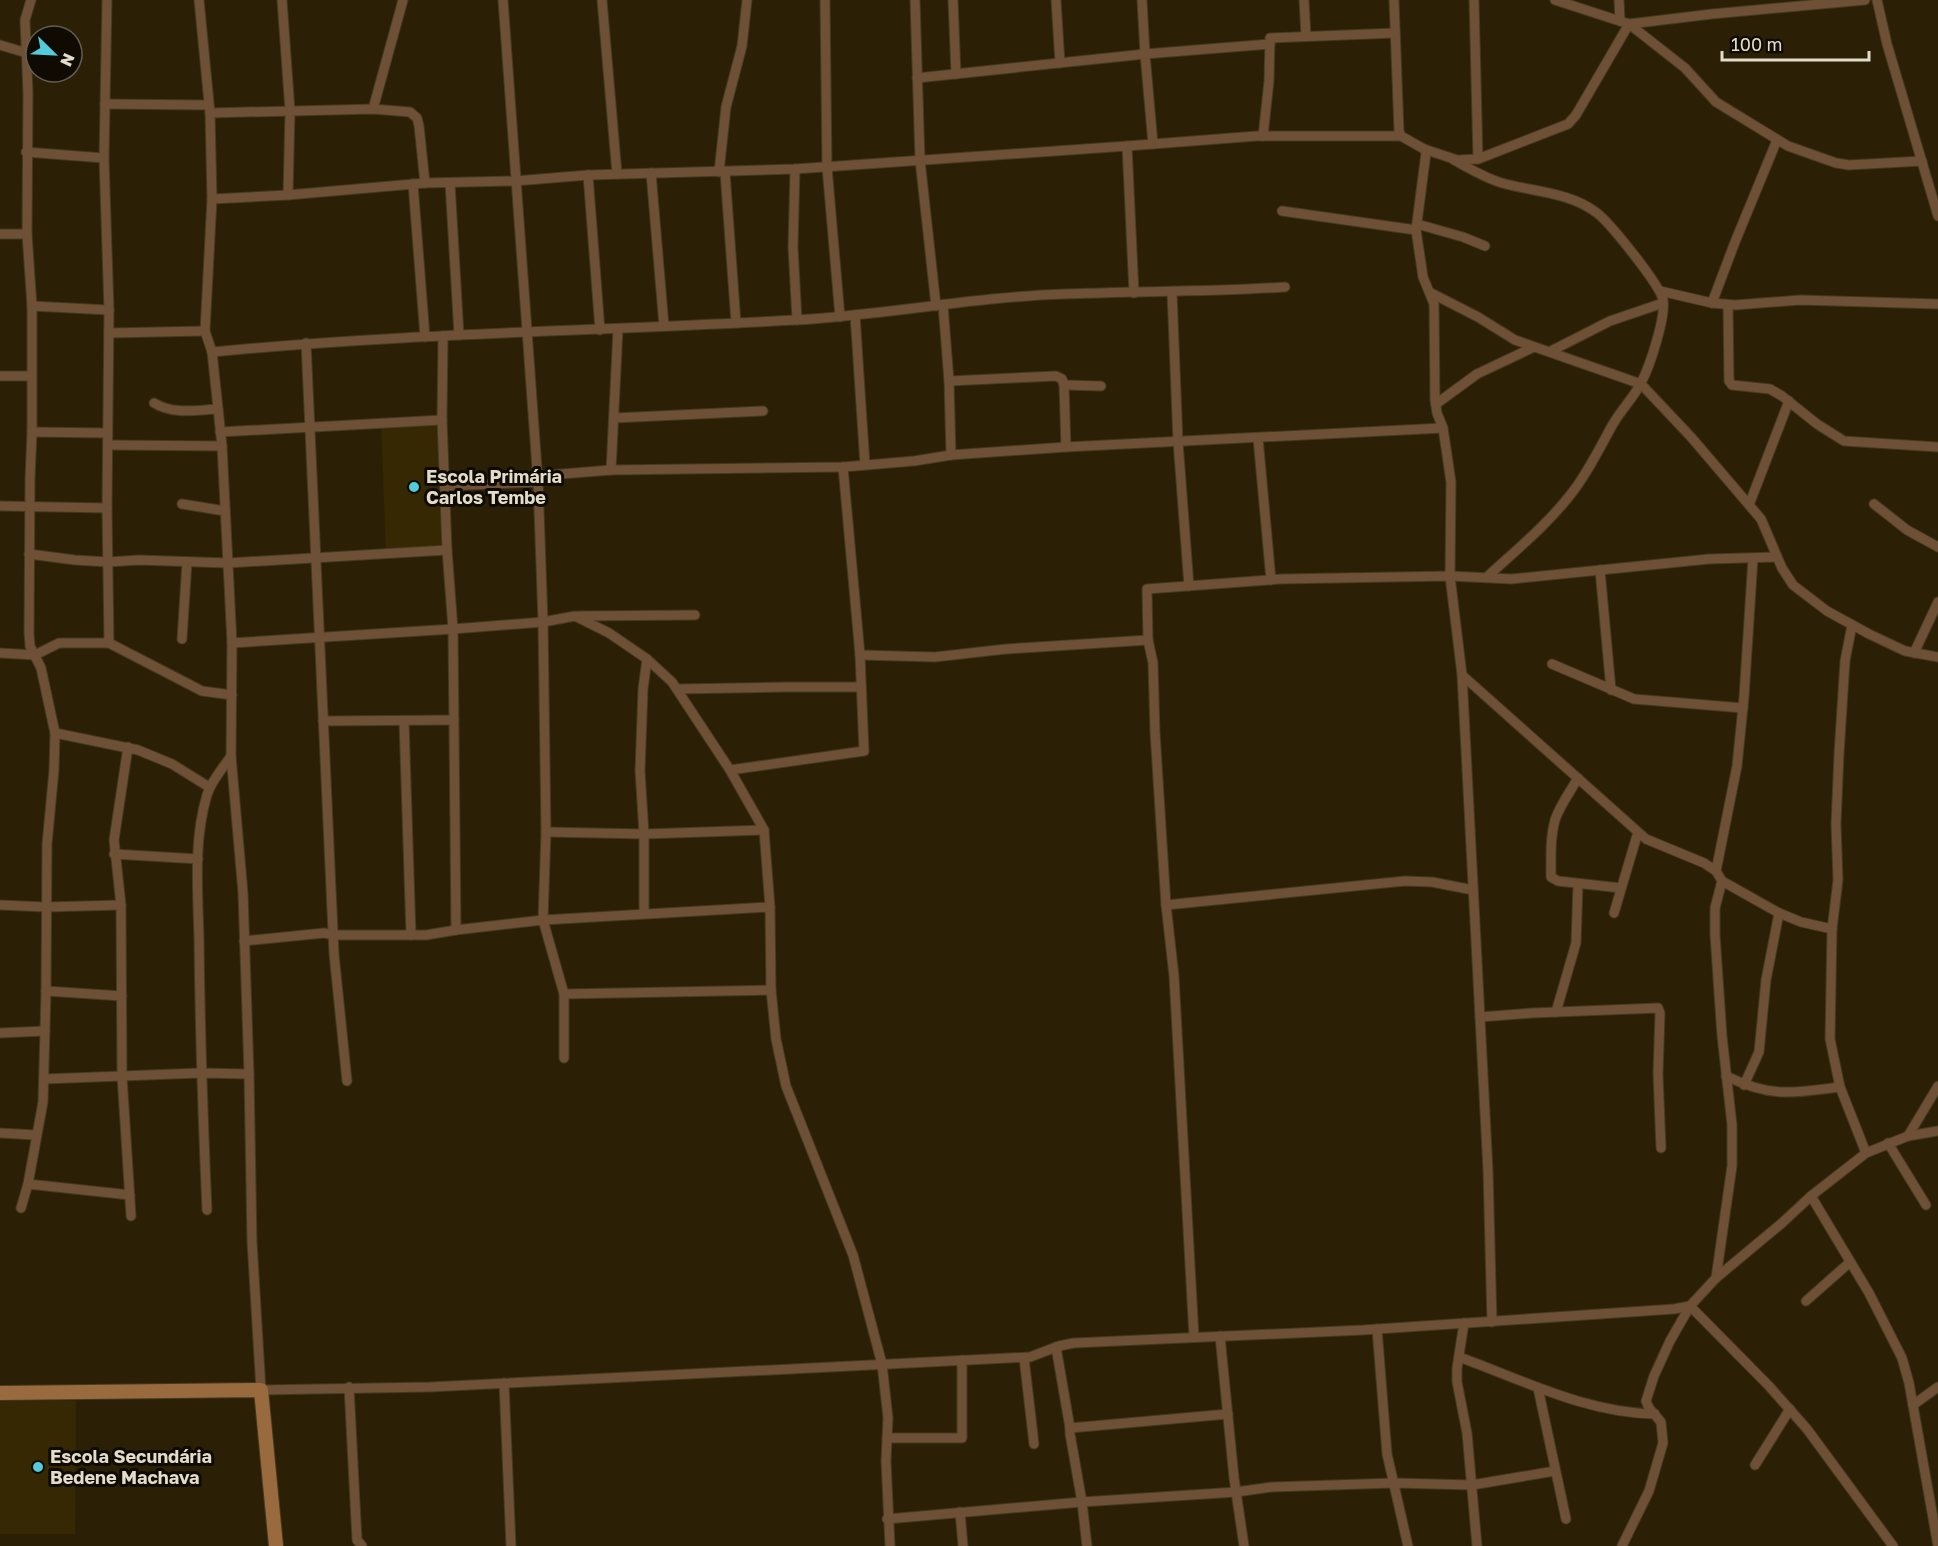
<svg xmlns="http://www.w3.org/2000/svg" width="1938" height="1546" viewBox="0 0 1938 1546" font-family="'Golos Text',sans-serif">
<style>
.built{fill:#352803}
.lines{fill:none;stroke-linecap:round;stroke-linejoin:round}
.street-casing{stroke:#453a21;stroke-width:11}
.secondary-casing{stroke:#453a21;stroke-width:16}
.street{stroke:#6e5036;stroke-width:9}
.secondary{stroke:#996a3e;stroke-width:14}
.poi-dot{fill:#54cadd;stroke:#0f0b02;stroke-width:2}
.labels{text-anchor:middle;stroke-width:6;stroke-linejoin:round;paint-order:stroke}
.poi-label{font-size:18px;font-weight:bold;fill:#e3dccc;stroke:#0f0b02;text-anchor:start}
</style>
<rect width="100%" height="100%" fill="#2b2005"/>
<g class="built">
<polygon points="442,420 447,550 386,551 381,423"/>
<polygon points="0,1401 76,1401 75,1534 0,1534"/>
</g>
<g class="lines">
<defs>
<g id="street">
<polyline points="107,0 104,158 109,310 107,508 109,643"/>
<polyline points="199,0 210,113 212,199 205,331 212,352 222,446 232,643 231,756 243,893 249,1074 252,1242 261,1390 430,1387 1030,1357 1059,1346 1074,1343 1363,1330 1674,1309 1690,1306 1769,1386 1807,1429 1893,1546"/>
<polyline points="282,0 290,111 288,195"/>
<polyline points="503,0 538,482 543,622 546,832 543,920 564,994 564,1058"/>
<polyline points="602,0 617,174"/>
<polyline points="825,0 827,167 840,317"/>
<polyline points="915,0 920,160 936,306"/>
<polyline points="953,0 956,74"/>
<polyline points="1056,0 1060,63"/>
<polyline points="1142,0 1145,54 1153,144"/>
<polyline points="1304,0 1306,36"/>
<polyline points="1394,0 1399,131 1401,136 1424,149 1426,153 1416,230 1423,277 1434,304 1435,400 1437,413 1443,428 1451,482 1450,576 1462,675 1488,1170 1492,1322"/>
<polyline points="1474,0 1478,159"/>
<polyline points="1555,0 1629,24 1685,68 1716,102 1788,146 1836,163 1849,165 1922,161"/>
<polyline points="1619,0 1620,21"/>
<polyline points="1877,0 1887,44 1938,216"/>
<polyline points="0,45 27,53"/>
<polyline points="917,78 1145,54 1270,44"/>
<polyline points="105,104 208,105"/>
<polyline points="373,109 403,0"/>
<polyline points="210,113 373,109 410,112 417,118 419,126 425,183"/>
<polyline points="1263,136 1269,81 1270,38 1395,33"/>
<polyline points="1127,146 1134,293"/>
<polyline points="1424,149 1457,160 1478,159 1568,124 1576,115 1629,24 1712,14 1865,0"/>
<polyline points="26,152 104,158"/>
<path d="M1454,160C1470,169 1485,178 1502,183C1534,192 1570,192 1597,213C1611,224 1660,285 1663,300C1666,317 1650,366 1641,383C1634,397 1621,410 1613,424C1600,447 1588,473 1571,494C1547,525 1515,551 1487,577"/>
<polyline points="795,169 793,247 797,320"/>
<polyline points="719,172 726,107 742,46 747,0"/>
<polyline points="725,172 736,323"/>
<polyline points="651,173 664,326"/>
<polyline points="588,175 600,330"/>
<polyline points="450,183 459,335"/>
<polyline points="413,184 425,337"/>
<polyline points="212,199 288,195 425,183 515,181 588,175 795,169 1127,146 1257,136 1401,136"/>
<polyline points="1282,211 1416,230"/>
<polyline points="1417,224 1463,237 1485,246"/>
<polyline points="0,234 27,234"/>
<polyline points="1660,291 1712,303 1735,305 1800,300 1938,304"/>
<polyline points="1172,293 1178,442 1189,586"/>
<polyline points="1431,293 1478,317 1515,340 1641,384 1691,437 1761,519 1782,568 1793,585 1827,611 1869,634 1905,651 1938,657"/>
<polyline points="1712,303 1735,242 1777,140"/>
<polyline points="943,305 949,381 951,455"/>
<polyline points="1728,305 1729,381 1732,385 1770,389 1782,396 1817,424 1844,441 1938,447"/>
<polyline points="32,306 109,310"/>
<polyline points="855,315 865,465"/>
<polyline points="109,333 205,331"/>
<polyline points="443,336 442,420 447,550 453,629 456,930"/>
<polyline points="306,343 334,954 347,1081"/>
<polyline points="1551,351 1610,321 1663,303"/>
<path d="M212,352C406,333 601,331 795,320C885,315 974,297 1064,294C1137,291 1211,292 1285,287"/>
<polyline points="0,376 31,376"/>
<polyline points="949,381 1056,376 1062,379 1064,385 1066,447"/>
<polyline points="1064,385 1101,386"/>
<path d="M154,403C174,415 196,410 218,409"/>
<polyline points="1436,404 1477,374 1534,347"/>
<polyline points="614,418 763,411"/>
<polyline points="32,432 107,433"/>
<polyline points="220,432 442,420"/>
<polyline points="1258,438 1271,580"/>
<polyline points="108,445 222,446"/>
<polyline points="611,470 618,329"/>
<polyline points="537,476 611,470 843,467 914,461 951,455 1066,447 1443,428"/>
<polyline points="445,486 538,482"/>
<polyline points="182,504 225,511"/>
<polyline points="1874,504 1907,530 1938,547"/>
<polyline points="1749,505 1789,401"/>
<polyline points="0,506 107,508"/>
<polyline points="29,554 75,560 108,562 139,560 228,563 447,550"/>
<polyline points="1600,570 1611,690"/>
<polyline points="578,616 695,615"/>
<polyline points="1852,625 1845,661 1839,754 1836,824 1838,880 1832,929 1830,1039 1840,1087 1866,1153"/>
<polyline points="182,639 187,562"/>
<polyline points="232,643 453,629 543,622 575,616 609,633 647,659 672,682 730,770 764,830 770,907 771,990 776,1039 786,1086 853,1255 882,1364 888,1418 886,1461 890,1546"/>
<polyline points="0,653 35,655 59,643 109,643 202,691 232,695"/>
<polyline points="1914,653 1938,602"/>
<polyline points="860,655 935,657 1006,649 1148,640"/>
<polyline points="1552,664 1634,699 1743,708"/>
<polyline points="1462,675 1646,839 1704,863 1716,871 1722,881 1779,913 1801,922 1832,929"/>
<polyline points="677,689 787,687 861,687"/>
<polyline points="323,721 454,720"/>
<polyline points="404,721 411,935"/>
<polyline points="55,733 138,750 172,764 209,787"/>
<polyline points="128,747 114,840 121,905 122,1076 131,1216"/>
<polyline points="730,770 864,751 860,655 843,467"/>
<path d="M1578,778C1570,792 1560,805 1555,820C1550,838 1551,858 1551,877L1558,881L1621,888"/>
<polyline points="546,832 644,834 764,830"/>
<polyline points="114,854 198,859"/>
<polyline points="1716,871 1737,766 1744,697 1753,558"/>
<polyline points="0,905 46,907 121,905"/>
<polyline points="1166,905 1405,881 1432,882 1473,890"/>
<polyline points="644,913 644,834 640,771 643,689 647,659"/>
<polyline points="1614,913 1638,832"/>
<polyline points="244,941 324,933 335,935 426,935 456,930 543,920 770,907"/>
<polyline points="46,991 122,996"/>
<polyline points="564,994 771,990"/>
<polyline points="1556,1012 1576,943 1578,884"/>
<polyline points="1480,1017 1532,1013 1658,1008 1660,1013 1658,1074 1661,1148"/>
<polyline points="0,1033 45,1031"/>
<path d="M1726,1076C1771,1098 1792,1093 1840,1087"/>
<polyline points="44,1079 200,1073 249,1074"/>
<polyline points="1744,1085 1759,1052 1766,980 1779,913"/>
<polyline points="0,1133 36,1135"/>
<polyline points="1908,1136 1938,1086"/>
<polyline points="1888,1143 1926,1205"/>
<polyline points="28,1184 130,1195"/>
<polyline points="1811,1196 1869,1293 1902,1358 1909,1383 1938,1546"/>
<polyline points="21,1208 28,1184 43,1102 46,991 47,844 54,770 55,733 41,668 30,646 29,633 30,479 32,432 32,306 27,234 28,93 25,20 31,0"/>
<path d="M207,1210C203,1120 200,1031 199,940C198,893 193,841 207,795C211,781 223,768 231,756"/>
<polyline points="1716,1278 1732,1166 1732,1125 1722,1036 1715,935 1715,908 1722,881"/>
<polyline points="1806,1301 1849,1263"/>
<polyline points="1464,1323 1457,1368 1457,1382 1467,1433 1477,1546"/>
<polyline points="1377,1329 1387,1454 1408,1546"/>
<polyline points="1220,1336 1234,1478 1244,1546"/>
<polyline points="1194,1337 1174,976 1166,905 1155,732 1153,663 1148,640 1147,589 1281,579 1450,576 1511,579 1709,559 1777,557"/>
<polyline points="1056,1347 1070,1428 1070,1434 1082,1502 1087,1546"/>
<path d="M1459,1357C1523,1380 1586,1413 1655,1414"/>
<polyline points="1024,1358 1034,1444"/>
<polyline points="504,1383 511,1546"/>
<polyline points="349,1387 357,1540 362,1546"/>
<polyline points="1538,1388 1566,1519"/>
<polyline points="1913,1405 1938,1387"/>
<polyline points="1070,1428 1228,1414"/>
<polyline points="887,1438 962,1438 962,1360"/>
<polyline points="1755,1465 1790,1409"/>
<polyline points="960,1512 963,1546"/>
<polyline points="887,1519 1082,1502 1236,1492 1272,1487 1394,1483 1472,1485 1555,1471"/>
<polyline points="1622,1546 1649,1491 1663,1443 1661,1422 1649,1408 1646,1401 1654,1376 1670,1341 1690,1306 1716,1278 1782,1223 1811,1196 1866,1153 1908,1136 1938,1131"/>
</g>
<polyline id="secondary" points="0,1393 261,1390 276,1546"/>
</defs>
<use href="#street" class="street-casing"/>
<use href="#secondary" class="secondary-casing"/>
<use href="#street" class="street"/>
<use href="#secondary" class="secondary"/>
</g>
<g class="poi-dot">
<circle cx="414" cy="487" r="6"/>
<circle cx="38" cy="1467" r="6"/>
</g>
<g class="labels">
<g class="poi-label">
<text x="426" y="483">Escola Primária<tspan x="426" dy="21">Carlos Tembe</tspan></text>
<text x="50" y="1463">Escola Secundária<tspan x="50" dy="21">Bedene Machava</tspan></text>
</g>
</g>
<g transform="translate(54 54) rotate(114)"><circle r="28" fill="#0f0b02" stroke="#645f53" stroke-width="1.5"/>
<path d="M0-4.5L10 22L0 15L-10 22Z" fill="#54cadd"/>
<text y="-9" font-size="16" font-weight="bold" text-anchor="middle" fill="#e3dccc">N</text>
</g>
<path d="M1722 51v9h147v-9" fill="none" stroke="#e3dccc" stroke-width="3"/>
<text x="1731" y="51" font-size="18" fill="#e3dccc" stroke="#0f0b02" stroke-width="4.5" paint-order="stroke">100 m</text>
</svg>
